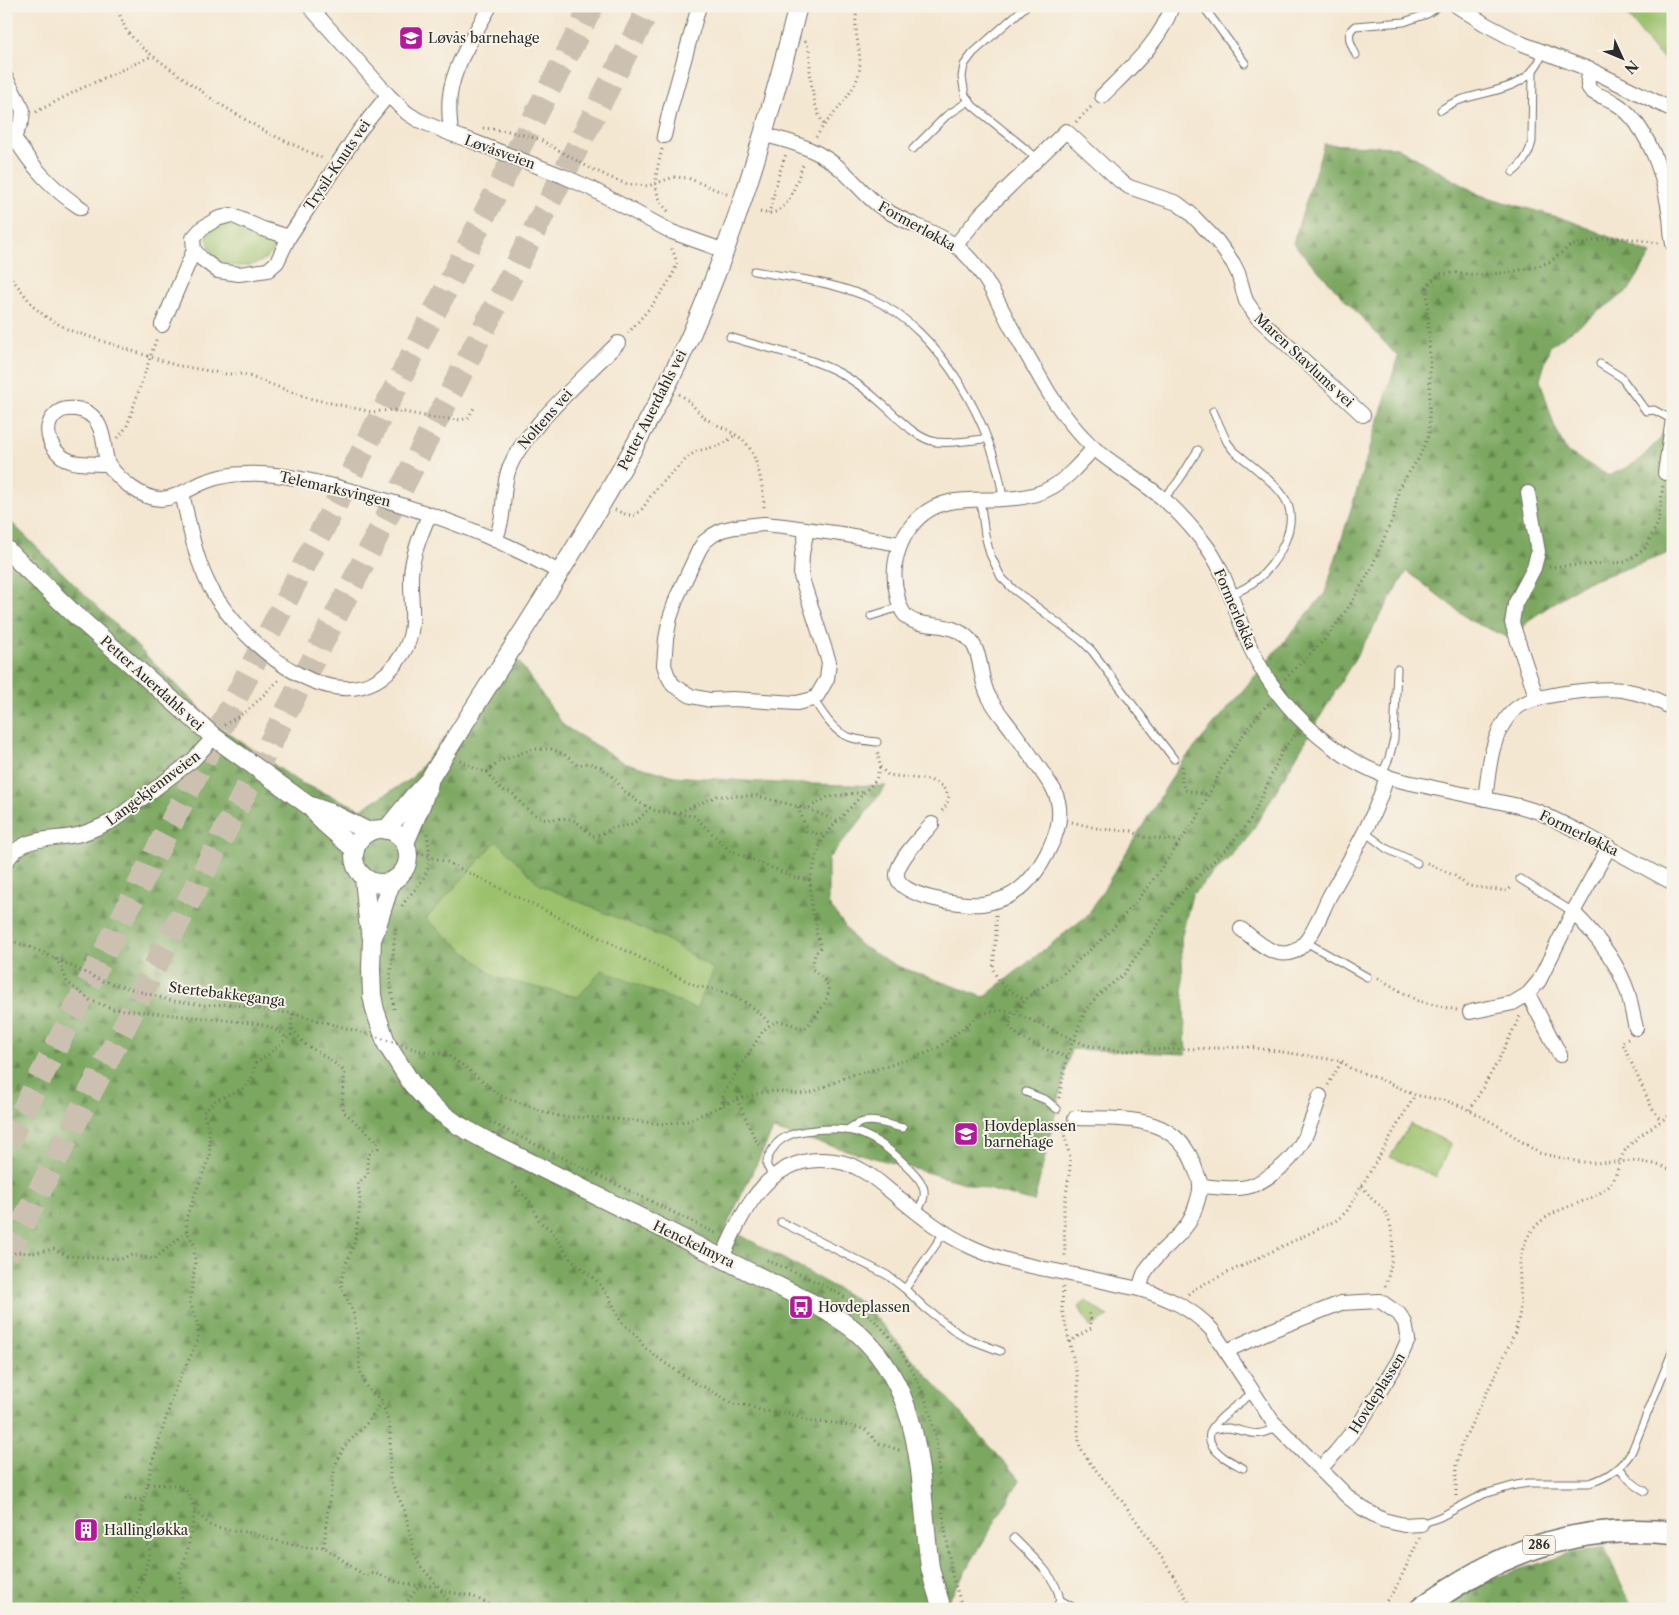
<svg xmlns="http://www.w3.org/2000/svg" width="1679" height="1615" viewBox="0 0 1679 1615" font-family="'Libre Caslon Text',serif">
<style>
.forest{fill:url(#forest-firs);stroke:#546946}
.green{fill:#9bc16c;stroke:#63764c}
.lines{fill:none;stroke-linecap:round;stroke-linejoin:round}
.trunk-tunnel{stroke:#ccc1b1;stroke-width:24;stroke-dasharray:24 12;stroke-linecap:butt}
.service-casing{stroke:#716d65;stroke-width:9}
.minor-casing{stroke:#716d65;stroke-width:16}
.tertiary-casing{stroke:#716d65;stroke-width:20}
.primary-casing{stroke:#716d65;stroke-width:25}
.path{stroke:#716d65;stroke-width:3;stroke-dasharray:1 4;stroke-linecap:butt}
.service{stroke:#fff;stroke-width:7}
.minor{stroke:#fff;stroke-width:14}
.tertiary{stroke:#fff;stroke-width:18}
.primary{stroke:#fff;stroke-width:22}
.path-bridge{stroke:#716d65;stroke-width:3;stroke-dasharray:1 4;stroke-linecap:butt}
.labels{text-anchor:middle;stroke-width:4;stroke-linejoin:round;paint-order:stroke}
.shield{fill:#f7f3e8;stroke:#686764;stroke-width:1}
.shield-label{font-size:12px;font-weight:bold;fill:#2b2b2b}
.poi-label{font-size:14px;fill:#2b2b2b;stroke:#f7f3e8;text-anchor:start}
.street-label{font-size:14px;fill:#2b2b2b;stroke:#f7f3e8}
</style>
<defs>
<pattern id="forest-firs" width="22" height="20" patternUnits="userSpaceOnUse" patternTransform="scale(1.25)"><rect width="22" height="20" fill="#7ca760"/><path d="M5 1l3.5 6h-7zM16 11l3.5 6h-7z" fill="#66884f"/></pattern>
</defs>
<rect width="100%" height="100%" fill="#f7f3e8"/>
<filter id="ink" filterUnits="userSpaceOnUse"><feTurbulence type="fractalNoise" baseFrequency=".02" numOctaves="2"/><feDisplacementMap in="SourceGraphic" scale="10" xChannelSelector="R" yChannelSelector="G"/><feConvolveMatrix kernelMatrix="1 2 1 2 8 2 1 2 1" color-interpolation-filters="sRGB"/></filter>
<filter id="wash" filterUnits="userSpaceOnUse"><feTurbulence type="fractalNoise" baseFrequency=".0096" numOctaves="4" result="noise"/><feDisplacementMap in="SourceGraphic" scale="20" xChannelSelector="R" yChannelSelector="G"/><feGaussianBlur stdDeviation="1.12" result="paint"/><feColorMatrix in="noise" values="0 0 0 0 0 0 0 0 0 0 0 0 0 0 0 0 0 1.4 0 .05"/><feComposite in="paint" operator="in"/></filter>
<g filter="url(#wash)">
<rect width="100%" height="100%" fill="#f4e7d2"/>
<g class="forest">
<polygon points="1324,144 1397,147 1480,195 1568,220 1651,254 1629,290 1550,346 1540,380 1554,425 1566,451 1609,476 1637,462 1673,426 1673,552 1582,584 1529,620 1514,640 1471,621 1407,571 1246,841 1192,895 1181,938 1186,1054 1071,1049 1034,1202 773,1130 726,1227 863,1303 1020,1480 943,1609 6,1609 6,517 218,726 299,782 361,809 411,779 471,705 507,645 564,726 625,763 674,776 776,783 886,786 856,826 828,859 828,903 858,944 897,966 984,997 1088,915 1179,766 1325,593 1398,357 1293,243"/>
<polygon points="1604,1547 1633,1609 1439,1609 1474,1584 1573,1553"/>
</g>
<g class="green">
<polygon points="1620,6 1670,6 1673,13 1673,66 1655,51"/>
<path d="M231,220C248,227 263,233 276,247C265,269 225,274 212,252C209,248 208,241 207,236L212,226Z"/>
<polygon points="497,841 540,885 664,938 714,970 696,1009 602,970 578,997 497,978 426,919"/>
<polygon points="1410,1124 1451,1143 1436,1177 1390,1157"/>
<polygon points="1086,1301 1108,1317 1090,1327 1079,1307"/>
</g>
</g>
<g filter="url(#ink)">
<g class="lines">
<g class="trunk-tunnel">
<polyline points="6,1144 592,6"/>
<polyline points="6,1256 650,6"/>
</g>
<defs>
<g id="service">
<polyline points="1026,6 973,53 964,65 962,77 965,95 973,106 1038,159"/>
<polyline points="1203,6 1245,63"/>
<path d="M1356,55C1352,46 1344,34 1355,26L1404,22L1427,14L1439,6"/>
<path d="M1441,110C1473,86 1527,100 1543,52"/>
<polyline points="913,149 946,116 969,101"/>
<path d="M1513,172C1523,164 1529,155 1532,142L1533,70"/>
<path d="M754,271C793,278 835,282 872,299C940,329 995,428 1003,499"/>
<path d="M730,337C766,349 806,355 840,373C854,381 868,391 880,402C897,416 914,438 936,442C952,444 970,440 986,439"/>
<polyline points="1600,364 1621,377 1646,411 1654,410 1673,420"/>
<path d="M1213,411L1227,442L1233,450C1248,463 1274,481 1284,497C1302,523 1277,565 1255,581C1248,587 1240,591 1232,594"/>
<path d="M1162,498C1178,487 1187,466 1198,450"/>
<polyline points="980,499 985,535 990,554 1001,577 1013,589 1082,641 1092,651 1174,759"/>
<polyline points="871,616 900,607"/>
<path d="M813,699C822,712 833,732 849,737C857,740 868,741 877,742"/>
<polyline points="1382,774 1389,758 1394,739 1397,669"/>
<polyline points="1366,833 1387,849 1417,863"/>
<polyline points="1520,879 1573,912"/>
<polyline points="1306,942 1367,977"/>
<polyline points="1026,1092 1046,1100 1057,1109"/>
<path d="M847,1130C867,1115 881,1123 903,1128"/>
<path d="M773,1176C772,1173 768,1169 767,1166C766,1161 769,1155 771,1152C774,1146 778,1141 784,1138C797,1129 832,1128 847,1130C873,1134 893,1152 911,1170C925,1184 930,1195 916,1212"/>
<polyline points="781,1222 887,1275 905,1289 925,1308 959,1334 971,1340 1000,1351"/>
<polyline points="905,1289 944,1233"/>
<path d="M1212,1429C1217,1429 1223,1428 1228,1428C1250,1431 1256,1440 1277,1426"/>
<path d="M1619,1467C1627,1478 1633,1485 1645,1491"/>
<path d="M1243,1468C1232,1462 1218,1456 1212,1445C1210,1442 1209,1437 1210,1433C1213,1421 1242,1401 1253,1393"/>
<path d="M1421,1524L1440,1517L1484,1494L1516,1485L1529,1483H1589C1608,1478 1622,1467 1632,1451L1673,1350"/>
<path d="M1014,1538C1030,1554 1057,1577 1060,1600L1056,1609"/>
<polyline points="1060,1600 1076,1609"/>
</g>
<g id="minor">
<polyline points="309,6 388,95 407,113 418,120 451,134 472,141 563,176 590,188 672,232 725,251"/>
<polyline points="1457,6 1485,24 1523,44 1591,70 1673,110"/>
<path d="M1591,70C1580,96 1599,92 1615,103C1622,107 1630,115 1635,121C1656,150 1665,182 1670,217C1671,226 1671,235 1673,244"/>
<polyline points="6,78 23,110 22,120 14,137 7,140"/>
<path d="M1102,96C1128,70 1161,42 1172,6"/>
<path d="M451,134C450,121 448,108 450,95C453,66 476,32 490,6"/>
<path d="M764,135C795,142 822,151 845,173C857,184 866,196 878,205C902,223 932,229 956,246C982,266 996,298 1011,327C1024,349 1036,371 1049,393C1062,413 1077,433 1095,449C1116,467 1141,480 1162,498C1177,510 1189,524 1201,539C1228,571 1234,612 1251,649C1278,705 1327,754 1386,776C1401,782 1418,784 1434,788C1462,794 1490,800 1519,806L1539,812L1582,833L1673,883"/>
<polyline points="664,136 670,110 699,6"/>
<path d="M14,137C32,167 52,189 81,208"/>
<polyline points="289,237 263,229 231,215 217,219 202,228 193,238 194,250 202,259 218,271 239,274 268,270 277,262 289,237 336,166 360,130 388,95"/>
<polyline points="955,246 982,213 1066,131 1119,180 1129,187 1177,203 1190,213 1217,241 1233,263 1238,273 1246,301 1257,317 1363,415"/>
<polyline points="162,325 194,250"/>
<path d="M107,464C96,463 80,465 70,461C52,454 40,429 55,415C60,409 68,408 76,409C98,412 103,431 105,451C106,455 106,461 109,465C119,480 142,499 161,499C178,498 191,487 207,481C218,477 231,474 244,474C275,472 307,480 337,487C414,506 490,533 559,572"/>
<polyline points="1665,473 1673,419"/>
<path d="M182,493C189,524 195,559 210,587C241,645 351,740 403,653C418,629 410,603 411,576C412,555 421,534 429,515"/>
<polyline points="1528,493 1538,552 1534,568 1515,604 1512,623 1537,699"/>
<polyline points="807,529 802,554 801,576 829,662 827,679 817,696 813,699 797,703 733,699 710,700 691,696 673,685 667,674 664,665 666,639 670,618 677,597 699,550 704,542 713,535 722,530 735,527 764,524 784,526 841,534 900,544"/>
<path d="M495,540C507,515 500,490 510,466C517,449 529,436 540,422C565,394 592,369 618,343"/>
<path d="M1485,799C1489,771 1490,741 1507,718C1510,714 1516,708 1521,705C1540,694 1601,687 1623,690C1640,693 1658,699 1673,709"/>
<path d="M932,824C922,836 898,859 897,874C895,897 965,906 982,904C990,903 999,900 1007,897C1028,887 1042,865 1051,845C1060,827 1063,809 1054,790C1041,770 1027,750 1013,731C1005,720 995,709 989,697C979,680 983,655 970,640C950,618 918,631 905,615C900,609 898,601 897,594C887,555 909,511 949,502C967,499 985,500 1002,499C1050,498 1064,481 1094,448"/>
<path d="M6,862C24,834 49,841 77,835C90,832 102,826 114,820L193,760L214,737"/>
<path d="M1573,912C1596,935 1618,962 1628,993C1631,1005 1633,1016 1636,1028"/>
<path d="M1241,929C1255,939 1275,961 1295,951C1311,943 1321,913 1329,897C1351,857 1374,821 1387,776"/>
<polyline points="1528,994 1560,1055"/>
<polyline points="1470,1012 1513,1003 1528,994 1539,981 1573,912 1609,847"/>
<path d="M1075,1118C1124,1119 1179,1113 1196,1171C1198,1175 1200,1181 1200,1186C1201,1194 1193,1215 1189,1222C1177,1241 1154,1254 1144,1274C1142,1279 1141,1284 1139,1289"/>
<path d="M1201,1186C1215,1187 1232,1190 1247,1187C1257,1185 1265,1179 1274,1173C1304,1151 1308,1130 1320,1096"/>
<path d="M722,1258C741,1215 765,1160 820,1160C835,1160 850,1163 863,1171C876,1178 887,1189 899,1198C921,1216 942,1233 967,1245C999,1261 1031,1266 1065,1273C1090,1278 1114,1284 1139,1289C1167,1297 1192,1308 1212,1330L1273,1422L1348,1497L1362,1508L1383,1520L1404,1525L1421,1524"/>
<polyline points="1226,1351 1270,1331 1341,1303 1380,1301 1399,1314 1405,1323 1408,1340 1399,1360 1362,1420 1336,1452 1320,1469"/>
</g>
<g id="tertiary">
<polyline points="6,549 71,611 214,737 308,805 331,813 369,832"/>
<polyline points="312,809 324,823 355,850"/>
<circle cx="381" cy="856" r="27"/>
<path d="M386,830L413,797L429,780C514,642 607,508 678,363C732,249 767,128 798,6"/>
<polyline points="405,843 422,803 429,783"/>
<path d="M364,877L368,921L372,938L371,969L372,995L375,1010L387,1045L412,1084L432,1106L458,1125L487,1141L818,1306C833,1315 849,1324 861,1336C926,1397 919,1485 930,1567L934,1583L942,1609"/>
<path d="M373,937C380,919 384,900 392,881"/>
</g>
<path id="primary" d="M1421,1609C1498,1552 1576,1523 1673,1533"/>
</defs>
<use href="#service" class="service-casing"/>
<use href="#minor" class="minor-casing"/>
<use href="#tertiary" class="tertiary-casing"/>
<use href="#primary" class="primary-casing"/>
<g class="path">
<polyline points="116,6 126,30 141,47 161,62 215,101 264,131 324,159"/>
<path d="M805,41C811,49 810,62 810,72C812,89 814,110 824,124"/>
<polyline points="36,112 80,89 152,56"/>
<polyline points="1076,122 1093,105"/>
<polyline points="483,128 508,131 539,139 588,167 618,181 628,184 648,186 674,177 688,178 729,195"/>
<path d="M816,137C829,115 860,91 860,64C860,43 852,29 858,6"/>
<path d="M662,149C656,175 649,192 670,213"/>
<path d="M760,212C789,220 794,185 803,165"/>
<polyline points="769,214 779,174 786,154"/>
<polyline points="6,271 34,307 46,317 69,330 175,365 226,374 243,374 308,398 372,412 393,410 435,418 461,420 468,418 474,408"/>
<path d="M628,333C640,320 674,281 676,265C677,259 673,252 671,246"/>
<path d="M679,394C690,400 696,411 705,418C717,426 732,431 743,440C758,453 764,491 764,510"/>
<polyline points="118,438 127,426 157,337"/>
<polyline points="615,510 627,515 636,515 643,508 652,494 659,486 689,456 697,451 722,445 735,435"/>
<polyline points="1549,567 1626,562 1645,548 1658,523 1663,486"/>
<polyline points="1285,679 1327,637 1350,605 1371,569 1394,515 1399,487 1419,458 1429,434 1430,359 1427,287 1431,281 1441,274 1456,273 1480,275 1511,272 1539,266 1551,261 1570,246 1601,239 1625,238 1659,243"/>
<polyline points="224,725 246,712 280,679"/>
<path d="M460,760L477,770L487,772C492,778 496,786 503,790C506,792 510,791 513,794C521,804 533,817 548,819C556,820 566,816 575,821C579,823 587,832 593,836L601,834L612,828L630,825L637,821L650,808"/>
<polyline points="1182,766 1182,783 1185,790 1210,795"/>
<polyline points="880,767 888,775 930,780 942,786 949,796 946,806 940,813"/>
<polyline points="487,772 500,761 533,749 551,749 564,754 577,765 588,763 601,767 614,778 623,790 638,802 656,811 694,816 729,850 794,877 810,880"/>
<polyline points="798,807 807,831 826,836"/>
<polyline points="808,809 838,821"/>
<polyline points="675,814 717,796 757,796 807,809 828,797 865,792"/>
<polyline points="1072,822 1100,829 1132,831 1143,837 1180,841"/>
<path d="M418,853L447,862L699,987C726,989 752,1003 770,1024"/>
<polyline points="1427,863 1455,876 1468,886 1507,891 1513,886"/>
<path d="M402,906C406,899 412,893 417,887C432,869 430,855 427,833"/>
<polyline points="996,915 996,934 993,969 998,980 1006,988 1025,1000"/>
<polyline points="6,939 37,950 103,981 173,1001 205,1005 232,1004 268,1011 292,1013 367,1034"/>
<path d="M55,959L61,966L67,982L90,1000L113,1009L254,1023C268,1026 277,1028 287,1039"/>
<polyline points="1378,978 1418,1001 1457,1010"/>
<polyline points="394,1009 390,980 396,926"/>
<path d="M292,1029C297,1033 300,1040 305,1044C320,1054 331,1059 345,1072L342,1102L344,1112L378,1142V1148C363,1156 368,1160 368,1174L358,1184L360,1200L359,1214L354,1245L344,1268L341,1285L354,1315L357,1334L360,1369L363,1381L370,1392L381,1400L390,1426V1480L405,1511L414,1553L419,1564L437,1585L443,1591L472,1596L499,1609"/>
<polyline points="1628,1039 1622,1042 1651,1106 1661,1121"/>
<polyline points="420,1051 439,1053 450,1057 468,1069 499,1095 550,1114 565,1117 606,1118 664,1124 687,1121 737,1099 761,1093 774,1091 799,1094 812,1092 852,1075 885,1067 929,1052 939,1047 981,1014 994,1011 1005,1010 1015,1013 1086,1045 1118,1051 1249,1047 1342,1061 1351,1069 1380,1079 1415,1095 1447,1101 1463,1107 1497,1125 1539,1153 1575,1161 1592,1163 1637,1161 1654,1164 1673,1170"/>
<path d="M1067,1057C1050,1051 1019,1041 1009,1026L1010,1019L1025,1000L1034,992L1059,977L1108,934L1147,888L1197,818L1224,764L1245,732L1269,702"/>
<polyline points="1328,1085 1342,1061"/>
<polyline points="1059,1098 1067,1057 1085,1011 1099,994 1124,974 1178,896 1228,847 1251,819 1264,792 1282,751 1296,734"/>
<polyline points="737,1099 755,1139 761,1148"/>
<path d="M721,1107L724,1092L763,1031C779,1015 785,1023 804,1029C813,1020 834,997 827,984C824,978 817,973 812,969L815,954L821,947L816,932V921L812,911L810,880L817,854L822,840L832,827L876,780L880,766L878,751"/>
<polyline points="1470,1110 1497,1063 1520,1016"/>
<polyline points="490,1122 717,1234"/>
<polyline points="1062,1126 1070,1157 1070,1168 1064,1209 1065,1258"/>
<polyline points="513,1183 531,1203 540,1222 551,1230 569,1257 598,1282 609,1297 621,1322 636,1335 645,1348 665,1363 698,1385 707,1388 733,1404 747,1405 763,1411 790,1413 799,1418 814,1422 835,1423 865,1429 878,1443 902,1451"/>
<path d="M1362,1186C1365,1190 1368,1194 1371,1198C1375,1202 1380,1205 1383,1209C1398,1229 1393,1267 1384,1289"/>
<polyline points="6,1259 16,1252 33,1253 54,1249 67,1256 121,1259 130,1255 154,1259 187,1232"/>
<path d="M767,1260C796,1273 827,1285 853,1303C896,1333 925,1383 935,1434C938,1447 938,1462 939,1476"/>
<polyline points="1063,1287 1062,1309 1078,1380 1078,1434 1080,1447 1090,1463 1122,1501 1145,1533 1166,1564 1193,1609"/>
<polyline points="1188,1294 1196,1288 1337,1220 1347,1211 1415,1095"/>
<polyline points="1069,1342 1091,1328 1091,1320 1087,1310"/>
<polyline points="148,1484 174,1485 182,1487 189,1493 195,1511 188,1548 180,1572 181,1590 184,1609"/>
<path d="M1456,1496V1465L1461,1446L1511,1342C1515,1332 1519,1321 1520,1309C1522,1288 1516,1265 1524,1245C1540,1205 1579,1210 1607,1188C1619,1179 1617,1159 1627,1148C1636,1137 1661,1121 1673,1113"/>
<polyline points="125,1499 143,1500"/>
<polyline points="942,1507 952,1575 963,1609"/>
<polyline points="195,1511 210,1525 217,1528 253,1533 277,1541 309,1548 324,1547 365,1576 374,1573 398,1582 419,1586 438,1586"/>
<polyline points="324,1547 328,1508 335,1466 344,1447 369,1421 381,1401"/>
<polyline points="441,1591 454,1609"/>
<path d="M125,1609C141,1592 145,1572 150,1550L140,1529L143,1500L146,1492L152,1463L175,1389L198,1340V1325L190,1303L195,1264L194,1244L187,1232L186,1218L210,1155L209,1131L203,1112L215,1101L244,1088L251,1079L256,1063L269,1054L291,1035L292,1013"/>
<polyline points="402,1609 419,1586"/>
<polyline points="1381,1609 1397,1586 1420,1537"/>
</g>
<use href="#service" class="service"/>
<use href="#minor" class="minor"/>
<use href="#tertiary" class="tertiary"/>
<use href="#primary" class="primary"/>
<polyline class="path-bridge" points="368,1034 420,1051"/>
</g>
</g>
<defs>
<symbol id="school-square" viewBox="-11 -11 22 22"><rect x="-9" y="-9" width="18" height="18" rx="4" fill="#b5179e" stroke="#f7f3e8"/><path d="M0-5L7-2L0 1L-7-2ZM-4 1L0 2.5L4 1V4Q0 6-4 4Z" fill="#fff"/></symbol>
<symbol id="bus-square" viewBox="-11 -11 22 22"><rect x="-9" y="-9" width="18" height="18" rx="4" fill="#b5179e" stroke="#f7f3e8"/><path d="M-5-6H5V4H4V6H2V4H-2V6H-4V4H-5ZM-3.5-4V0h7V-4ZM-3.5 1.2v1.5H-2V1.2ZM2 1.2v1.5H3.5V1.2Z" fill="#fff"/></symbol>
<symbol id="building-square" viewBox="-11 -11 22 22"><rect x="-9" y="-9" width="18" height="18" rx="4" fill="#b5179e" stroke="#f7f3e8"/><path d="M-4-6H4V6H1V3H-1V6H-4ZM-2.5-4.3h1.7v1.8h-1.7ZM.8-4.3h1.7v1.8H.8ZM-2.5-1h1.7V.8h-1.7ZM.8-1h1.7V.8H.8Z" fill="#fff"/></symbol>
</defs>
<g fill-rule="evenodd">
<use href="#school-square" x="397" y="24" width="28" height="28"/>
<use href="#school-square" x="952" y="1120" width="28" height="28"/>
<use href="#bus-square" x="787" y="1293" width="28" height="28"/>
<use href="#building-square" x="72" y="1516" width="28" height="28"/>
</g>
<g class="labels">
<rect class="shield" x="1523" y="1535.5" width="32" height="19" rx="4"/>
<g class="shield-label">
<text x="1539" y="1549">286</text>
</g>
<g class="poi-label">
<text x="428" y="43">Løvås barnehage</text>
<text x="984" y="1131">Hovdeplassen<tspan x="984" dy="16">barnehage</tspan></text>
<text x="818" y="1312">Hovdeplassen</text>
<text x="104" y="1535">Hallingløkka</text>
</g>
<g class="street-label">
<text transform="translate(500 152) rotate(20)" y="5">Løvåsveien</text>
<text transform="translate(337 165) rotate(-56)" y="5">Trysil-Knuts vei</text>
<text transform="translate(917 226) rotate(29)" y="5">Formerløkka</text>
<text transform="translate(1304 360) rotate(43)" y="5">Maren Stavlums vei</text>
<text transform="translate(652 410) rotate(-63)" y="5">Petter Auerdahls vei</text>
<text transform="translate(545 419) rotate(-49)" y="5">Noltens vei</text>
<text transform="translate(335 489) rotate(13)" y="5">Telemarksvingen</text>
<text transform="translate(1235 609) rotate(67)" y="5">Formerløkka</text>
<text transform="translate(152 683) rotate(42)" y="5">Petter Auerdahls vei</text>
<text transform="translate(153 788) rotate(-37)" y="5">Langekjennveien</text>
<text transform="translate(1579 833) rotate(26)" y="5">Formerløkka</text>
<text transform="translate(227 994) rotate(7)" y="5">Stertebakkeganga</text>
<text transform="translate(694 1244) rotate(26)" y="5">Henckelmyra</text>
<text transform="translate(1377 1393) rotate(-58)" y="5">Hovdeplassen</text>
</g>
</g>
<rect width="1679" height="1615" fill="none" stroke="#f7f3e8" stroke-width="25"/>
<g transform="translate(1622 58) rotate(134)" stroke="#f7f3e8" stroke-width="4" paint-order="stroke">
<path d="M0-4L9 19L0 12L-9 19Z" fill="#2b2b2b"/>
<text y="-8" font-size="14" font-weight="bold" text-anchor="middle" fill="#2b2b2b">N</text>
</g>
</svg>
